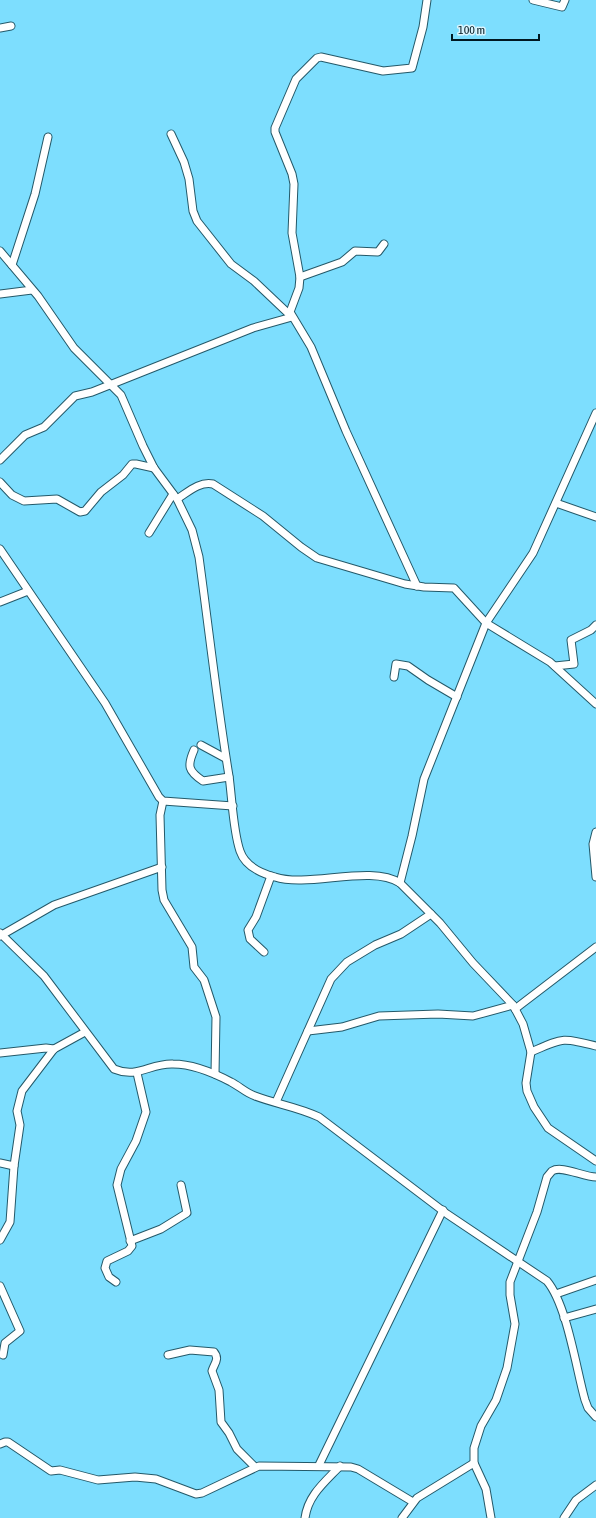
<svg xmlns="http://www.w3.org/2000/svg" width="596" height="1518" viewBox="0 0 596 1518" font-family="'Asap Condensed',sans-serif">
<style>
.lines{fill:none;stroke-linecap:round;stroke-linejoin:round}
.street-casing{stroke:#245969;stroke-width:9}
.street{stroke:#fff;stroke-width:7}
</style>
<rect width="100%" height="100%" fill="#7ddefe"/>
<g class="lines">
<defs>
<g id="street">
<polyline points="533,0 562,7 565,0"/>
<polyline points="0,28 11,26"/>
<path d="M0,251L38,296L74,348L121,395L143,446L154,468L177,499L192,530L199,557C209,630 217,703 229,776C232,797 233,831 240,851C245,866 260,873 275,877C309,888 371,864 400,883L440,923L473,963L513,1005L523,1024L531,1052L526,1083L527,1091L534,1107L548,1128L596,1161"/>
<polyline points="12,265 35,194 48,137"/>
<polyline points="300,277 342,262 355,251 378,252 384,244"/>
<polyline points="0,294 32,290"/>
<polyline points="0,460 25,435 44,427 75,396 92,392 253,328 292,317 254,281 231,264 197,221 193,211 189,179 184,162 171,134"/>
<polyline points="0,482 12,495 24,501 57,499 80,512 85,511 101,492 123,475 132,464 136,464 154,468"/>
<path d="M177,499C187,493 199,481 213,484L263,516L301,547L317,558L405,584L424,587L454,588L486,623L550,662L596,704"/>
<polyline points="556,503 596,517"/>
<polyline points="149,533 173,494"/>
<polyline points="0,549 105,703 159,797 163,801 233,806"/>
<polyline points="417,586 346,431 311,347 290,312 299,288 300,277 292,233 294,184 292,174 275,132 275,128 296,79 317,58 321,57 383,71 412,68 423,27 427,0"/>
<polyline points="0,602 28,591"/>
<polyline points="555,666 574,664 571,640 591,630 596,625"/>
<polyline points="394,677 396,664 408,666 428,680 457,697"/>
<polyline points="201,745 225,758"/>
<path d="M194,750C187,766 188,771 203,781L229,777"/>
<polyline points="163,801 160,815 162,890 164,900 192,947 194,967 204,980 216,1017 215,1074"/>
<polyline points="596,832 593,844 596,877"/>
<polyline points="400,883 412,836 424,779 486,623 533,553 596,413"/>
<path d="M0,933L44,976L114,1069C138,1079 150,1063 173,1064C193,1064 214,1073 231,1082C239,1086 246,1093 255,1096C276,1104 298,1107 319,1117L447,1214L547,1281C567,1305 576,1368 585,1400L588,1408L596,1417"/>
<polyline points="0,936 54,905 162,867"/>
<polyline points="264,952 250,939 248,930 256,917 271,876"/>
<polyline points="515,1009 596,947"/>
<polyline points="308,1031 342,1027 379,1016 438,1014 473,1016 513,1005"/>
<path d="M531,1052C563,1038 562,1037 596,1046"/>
<polyline points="0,1053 46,1048 54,1049"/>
<polyline points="276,1102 331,979 347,962 375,945 401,934 431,914"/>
<polyline points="0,1163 14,1166"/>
<polyline points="0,1240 10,1222 14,1166 20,1125 17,1111 22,1091 54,1049 85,1032"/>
<polyline points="130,1241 161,1229 187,1213 181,1185"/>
<polyline points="116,1282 109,1277 105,1268 107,1261 128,1251 132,1246 117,1185 121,1169 136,1141 146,1112 137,1073"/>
<polyline points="0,1286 20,1331 5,1343 3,1355"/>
<polyline points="556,1294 596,1280"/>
<polyline points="564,1318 596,1309"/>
<path d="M168,1355L190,1350L214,1352C220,1359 214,1364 212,1371L219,1390L221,1422L229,1433L237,1449L255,1467"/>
<polyline points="0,1444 5,1442 8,1442 51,1471 60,1470 98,1480 135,1477 156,1479 196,1494 202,1493 259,1466 351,1467 358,1469 413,1502"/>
<polyline points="319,1465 443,1210"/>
<path d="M305,1518C308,1495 325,1482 340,1466"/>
<polyline points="402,1518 417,1498 474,1463"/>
<path d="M491,1518L486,1489L474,1463V1448L481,1426L496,1400L507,1368L515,1324L510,1295V1282L537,1212L547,1177L552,1171C562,1165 583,1177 596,1177"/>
<polyline points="564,1518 576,1500 596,1485"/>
</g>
</defs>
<use href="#street" class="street-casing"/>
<use href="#street" class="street"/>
</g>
<path d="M452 34v6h87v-6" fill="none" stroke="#001821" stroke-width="2"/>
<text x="458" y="34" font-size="12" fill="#001821" stroke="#daf5fe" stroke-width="3" paint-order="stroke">100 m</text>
</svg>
